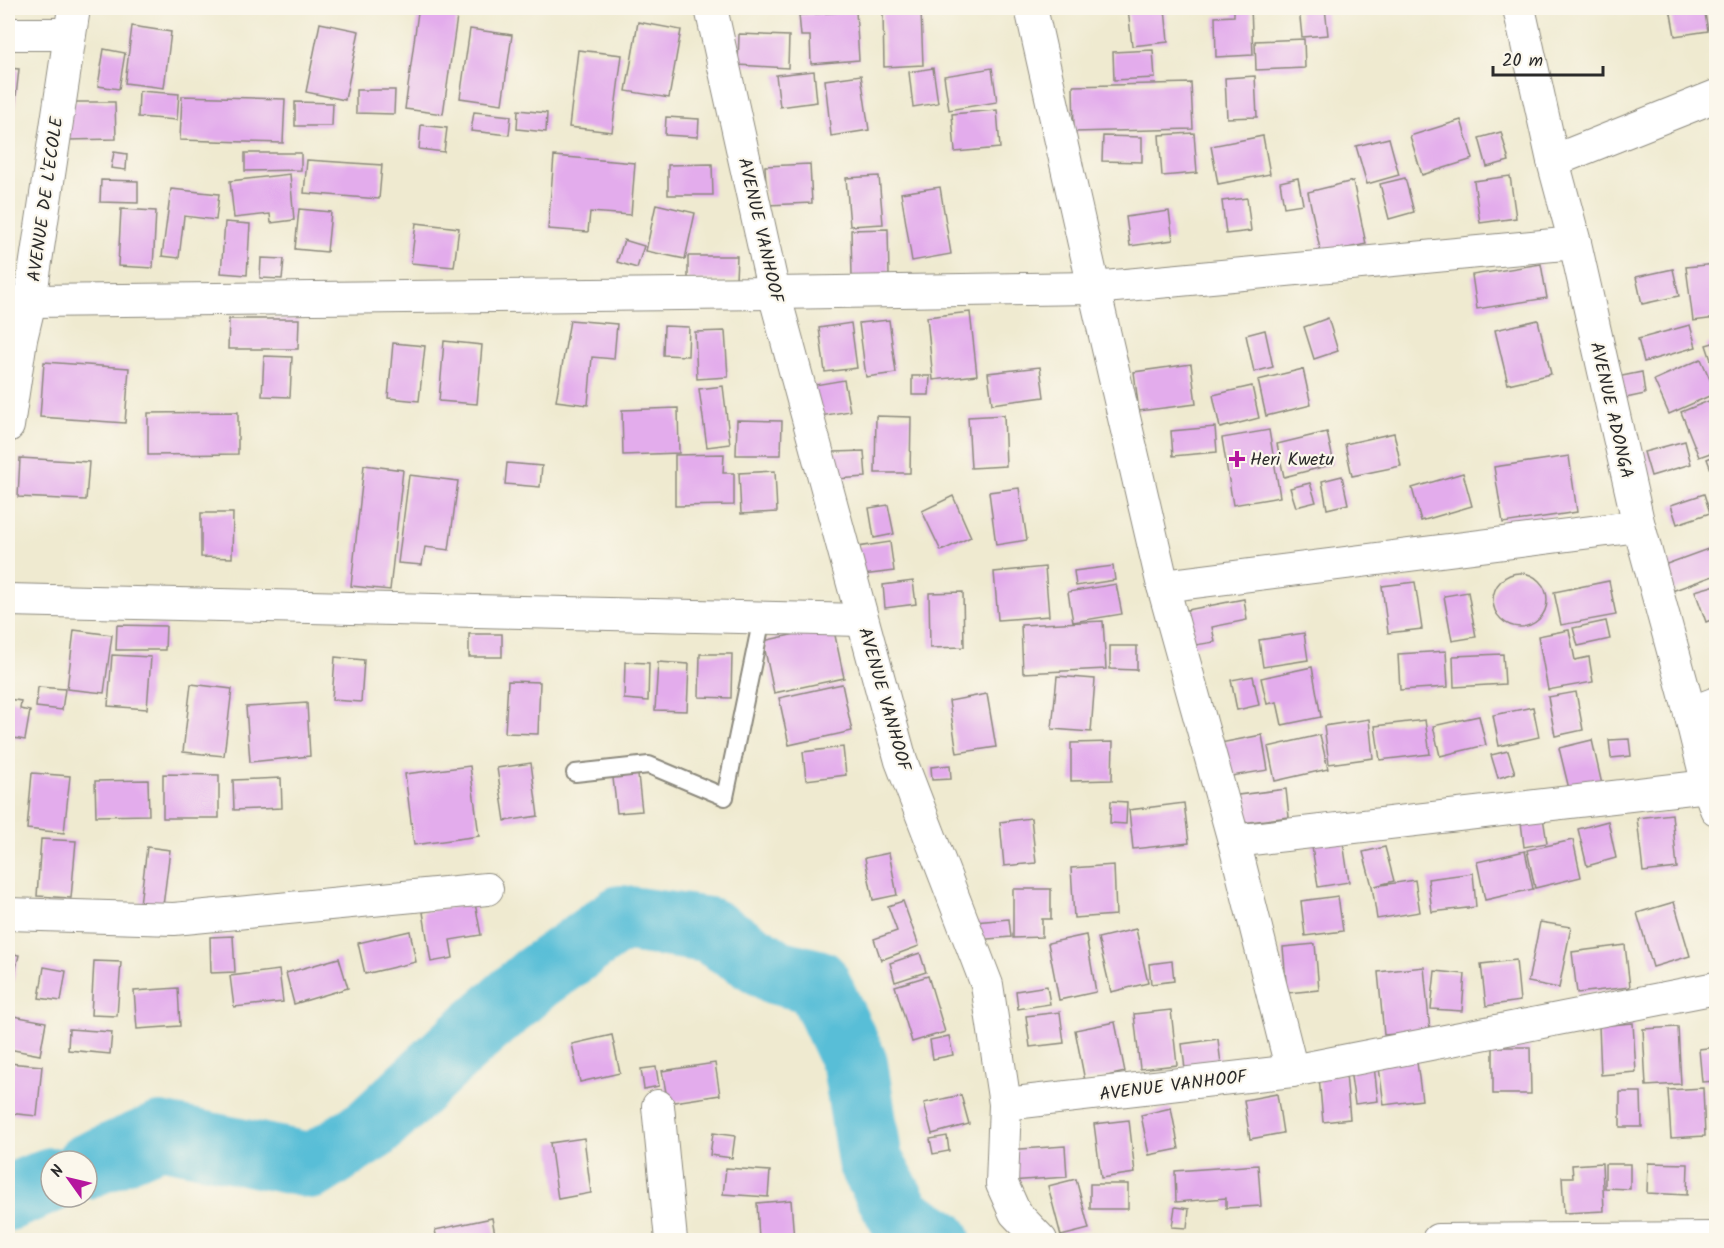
<svg xmlns="http://www.w3.org/2000/svg" width="1724" height="1248" viewBox="0 0 1724 1248" font-family="Kalam,sans-serif">
<style>
.lines{fill:none;stroke-linecap:round;stroke-linejoin:round}
.river{stroke:#59bed7;stroke-width:66}
.building{fill:#e3acec}
.service-casing{stroke:#8d8a7e;stroke-width:20}
.minor-casing{stroke:#8d8a7e;stroke-width:34}
.service{stroke:#fff;stroke-width:16}
.minor{stroke:#fff;stroke-width:32}
.poi-dot{fill:#b5179e;stroke:#fbf7ec;stroke-width:2}
.labels{text-anchor:middle;stroke-width:4.5;stroke-linejoin:round;paint-order:stroke}
.street-label{font-size:18px;fill:#2b2b2b;stroke:#fbf7ec}
.poi-label{font-size:18px;fill:#2b2b2b;stroke:#fbf7ec;text-anchor:start}
</style>
<rect width="100%" height="100%" fill="#fbf7ec"/>
<filter id="ink" filterUnits="userSpaceOnUse"><feTurbulence type="fractalNoise" baseFrequency=".0167" numOctaves="2"/><feDisplacementMap in="SourceGraphic" scale="12" xChannelSelector="R" yChannelSelector="G"/><feConvolveMatrix kernelMatrix="1 2 1 2 8 2 1 2 1" color-interpolation-filters="sRGB"/></filter>
<filter id="wash" filterUnits="userSpaceOnUse"><feTurbulence type="fractalNoise" baseFrequency=".008" numOctaves="4" result="noise"/><feDisplacementMap in="SourceGraphic" scale="24" xChannelSelector="R" yChannelSelector="G"/><feGaussianBlur stdDeviation="1.35" result="paint"/><feColorMatrix in="noise" values="0 0 0 0 0 0 0 0 0 0 0 0 0 0 0 0 0 1.4 0 .05"/><feComposite in="paint" operator="in"/></filter>
<g filter="url(#wash)">
<rect width="100%" height="100%" fill="#efead0"/>
<g class="lines">
<g class="river">
<polyline points="87,1166 160,1135 313,1166 371,1129 462,1043 536,978 621,918 708,930 777,972 817,982 855,1064 870,1161 901,1217 938,1240"/>
<polyline points="8,1198 51,1180"/>
</g>
</g>
<g id="blocks">
<g class="building">
<polygon points="1128,8 1165,8 1168,42 1132,46"/>
<polygon points="1234,8 1251,8 1253,55 1216,57 1215,17 1234,16"/>
<polygon points="1299,8 1325,8 1328,35 1302,37"/>
<polygon points="1670,8 1704,8 1708,31 1675,36"/>
<polygon points="856,11 859,60 811,64 810,36 801,36 799,15"/>
<polygon points="921,11 923,65 884,67 883,13"/>
<polygon points="418,12 457,17 443,114 405,109"/>
<polygon points="638,22 681,30 669,98 626,91"/>
<polygon points="320,23 359,31 345,100 306,92"/>
<polygon points="132,26 171,32 164,88 125,83"/>
<polygon points="470,29 512,35 502,104 460,98"/>
<polygon points="739,34 789,36 788,68 738,65"/>
<polygon points="1304,39 1305,68 1256,70 1255,41"/>
<polygon points="104,49 125,53 119,89 98,86"/>
<polygon points="578,50 622,55 612,132 569,127"/>
<polygon points="1153,50 1155,78 1114,80 1113,52"/>
<polygon points="8,68 19,69 14,114 8,113"/>
<polygon points="933,68 938,103 913,107 909,72"/>
<polygon points="992,68 997,102 949,110 944,76"/>
<polygon points="814,71 817,102 780,107 776,75"/>
<polygon points="861,75 869,130 831,136 825,80"/>
<polygon points="1255,76 1257,117 1227,118 1225,78"/>
<polygon points="1191,83 1193,129 1074,132 1073,86"/>
<polygon points="356,90 395,90 394,114 356,113"/>
<polygon points="139,91 179,94 177,120 138,117"/>
<polygon points="182,96 285,99 283,143 180,140"/>
<polygon points="67,102 115,102 116,139 67,140"/>
<polygon points="295,102 333,103 332,126 295,126"/>
<polygon points="518,110 547,113 546,132 517,129"/>
<polygon points="997,110 1000,148 955,152 952,114"/>
<polygon points="474,112 511,116 509,135 471,131"/>
<polygon points="666,117 699,119 698,137 665,135"/>
<polygon points="1461,120 1473,159 1422,175 1410,136"/>
<polygon points="421,125 447,128 444,152 419,149"/>
<polygon points="1501,132 1509,161 1487,167 1479,138"/>
<polygon points="1194,133 1197,173 1162,176 1159,135"/>
<polygon points="1103,136 1142,137 1142,162 1102,161"/>
<polygon points="1263,136 1270,174 1218,184 1211,146"/>
<polygon points="1389,138 1399,175 1367,184 1356,146"/>
<polygon points="114,152 127,154 126,170 111,168"/>
<polygon points="245,153 301,153 301,170 245,171"/>
<polygon points="554,156 635,163 631,215 590,212 588,232 548,229"/>
<polygon points="307,160 382,165 379,199 304,193"/>
<polygon points="712,164 713,195 668,195 668,165"/>
<polygon points="810,164 812,203 767,205 765,166"/>
<polygon points="290,174 294,220 271,223 270,214 234,218 230,181"/>
<polygon points="879,176 883,224 850,226 846,178"/>
<polygon points="1510,176 1516,218 1480,223 1474,181"/>
<polygon points="1298,178 1303,204 1284,207 1280,182"/>
<polygon points="1405,178 1414,212 1389,219 1380,184"/>
<polygon points="101,180 138,181 138,203 100,202"/>
<polygon points="1353,181 1366,244 1321,254 1308,192"/>
<polygon points="940,187 951,254 912,261 901,193"/>
<polygon points="171,189 219,194 216,220 184,216 179,258 162,256"/>
<polygon points="1247,198 1251,231 1226,234 1222,201"/>
<polygon points="656,204 695,213 685,259 646,251"/>
<polygon points="121,209 156,211 153,268 118,266"/>
<polygon points="299,209 331,212 327,252 295,249"/>
<polygon points="1169,211 1173,240 1130,246 1126,217"/>
<polygon points="225,222 250,224 247,275 221,273"/>
<polygon points="416,223 459,228 454,267 411,263"/>
<polygon points="888,229 889,276 852,278 851,230"/>
<polygon points="624,240 644,246 637,268 617,262"/>
<polygon points="688,256 737,256 736,280 688,280"/>
<polygon points="261,258 284,259 282,279 260,278"/>
<polygon points="1541,264 1547,298 1477,309 1472,275"/>
<polygon points="1716,264 1716,318 1693,321 1686,267"/>
<polygon points="1673,269 1679,296 1642,304 1636,277"/>
<polygon points="970,312 977,375 933,380 927,317"/>
<polygon points="1328,318 1338,351 1314,359 1304,327"/>
<polygon points="229,319 299,319 298,349 228,349"/>
<polygon points="570,320 617,324 614,359 592,357 588,405 556,401"/>
<polygon points="889,320 896,373 866,377 859,323"/>
<polygon points="1538,320 1551,374 1508,384 1495,330"/>
<polygon points="851,323 857,368 825,372 819,328"/>
<polygon points="1690,325 1696,347 1644,362 1638,339"/>
<polygon points="664,326 689,327 688,356 663,355"/>
<polygon points="1265,330 1273,367 1254,372 1246,335"/>
<polygon points="725,331 728,377 697,379 695,332"/>
<polygon points="444,341 482,345 477,404 439,401"/>
<polygon points="1716,342 1716,375 1706,345"/>
<polygon points="393,343 425,346 419,401 388,398"/>
<polygon points="264,356 292,357 290,397 262,396"/>
<polygon points="1701,359 1716,393 1669,414 1654,380"/>
<polygon points="44,362 129,368 125,423 40,417"/>
<polygon points="1191,364 1196,404 1139,411 1134,372"/>
<polygon points="1040,367 1044,397 992,404 988,373"/>
<polygon points="1303,369 1311,405 1266,416 1258,380"/>
<polygon points="1642,372 1645,394 1621,399 1617,377"/>
<polygon points="912,376 930,376 929,395 912,395"/>
<polygon points="844,380 850,411 809,418 803,387"/>
<polygon points="723,386 730,444 707,447 699,389"/>
<polygon points="1252,386 1259,418 1220,428 1213,395"/>
<polygon points="1716,398 1716,451 1699,457 1681,412"/>
<polygon points="678,408 679,453 623,455 622,410"/>
<polygon points="238,412 238,454 148,455 148,413"/>
<polygon points="1004,415 1006,466 971,468 968,417"/>
<polygon points="876,416 911,417 910,473 875,473"/>
<polygon points="737,420 782,421 781,455 736,455"/>
<polygon points="1215,427 1217,452 1173,456 1171,431"/>
<polygon points="1269,430 1280,497 1233,505 1222,438"/>
<polygon points="1327,432 1334,464 1284,477 1277,444"/>
<polygon points="1394,433 1401,466 1352,476 1345,444"/>
<polygon points="1685,441 1691,464 1651,476 1644,452"/>
<polygon points="864,451 866,477 836,479 834,452"/>
<polygon points="724,454 723,473 734,473 734,505 675,506 675,455"/>
<polygon points="1716,455 1716,483 1707,459"/>
<polygon points="1569,456 1577,512 1503,523 1494,467"/>
<polygon points="20,458 89,462 86,500 18,497"/>
<polygon points="507,463 542,466 540,487 505,484"/>
<polygon points="364,465 403,470 390,590 351,586"/>
<polygon points="775,471 777,512 741,514 739,473"/>
<polygon points="1463,473 1472,506 1421,521 1412,488"/>
<polygon points="409,475 458,481 449,550 425,547 422,565 398,563"/>
<polygon points="1342,476 1348,504 1327,509 1322,481"/>
<polygon points="1310,483 1316,502 1296,507 1290,488"/>
<polygon points="1019,488 1027,540 996,545 989,492"/>
<polygon points="1704,494 1710,513 1677,524 1671,505"/>
<polygon points="953,496 971,537 941,551 922,511"/>
<polygon points="888,505 894,534 874,538 869,508"/>
<polygon points="201,513 233,513 232,558 201,557"/>
<polygon points="890,542 894,571 855,576 851,548"/>
<polygon points="1716,546 1716,575 1672,591 1664,565"/>
<polygon points="1113,566 1115,580 1076,586 1074,571"/>
<polygon points="1045,567 1049,616 998,620 994,572"/>
<circle cx="1520" cy="600" r="27"/>
<polygon points="913,581 916,604 885,608 883,585"/>
<polygon points="1609,581 1616,615 1561,625 1554,592"/>
<polygon points="1415,582 1422,629 1388,633 1382,586"/>
<polygon points="1116,584 1122,614 1073,622 1068,592"/>
<polygon points="1716,585 1716,618 1706,622 1695,591"/>
<polygon points="963,592 964,647 930,648 929,593"/>
<polygon points="1468,592 1476,637 1452,641 1444,596"/>
<polygon points="1244,599 1247,620 1212,627 1215,642 1183,647 1177,612"/>
<polygon points="1103,621 1106,669 1023,673 1021,625"/>
<polygon points="1606,621 1610,639 1578,646 1573,628"/>
<polygon points="117,625 166,626 165,650 116,650"/>
<polygon points="833,626 844,678 774,693 763,641"/>
<polygon points="74,630 112,635 104,693 67,689"/>
<polygon points="1569,630 1575,660 1589,657 1593,682 1548,690 1538,636"/>
<polygon points="1304,633 1308,660 1263,667 1259,640"/>
<rect x="469" y="634" width="33" height="23"/>
<polygon points="1110,646 1137,646 1137,670 1110,669"/>
<polygon points="1446,651 1448,687 1400,690 1398,654"/>
<polygon points="700,654 732,654 731,698 699,697"/>
<polygon points="1503,654 1505,684 1454,687 1453,656"/>
<polygon points="112,655 151,657 147,709 108,706"/>
<polygon points="335,657 364,660 361,702 332,700"/>
<polygon points="625,662 649,663 648,701 624,699"/>
<polygon points="658,662 689,664 687,711 655,710"/>
<polygon points="1312,667 1321,717 1282,725 1277,702 1267,704 1261,678"/>
<polygon points="1057,676 1095,679 1091,732 1052,729"/>
<polygon points="1253,676 1259,705 1237,710 1231,680"/>
<polygon points="508,681 540,682 538,734 505,733"/>
<polygon points="191,684 232,689 224,756 183,752"/>
<polygon points="842,684 852,731 789,745 779,698"/>
<polygon points="38,687 65,689 62,710 36,707"/>
<polygon points="1576,692 1583,730 1555,736 1548,697"/>
<polygon points="987,694 996,747 957,753 949,701"/>
<polygon points="8,699 21,701 20,709 30,711 25,740 8,737"/>
<polygon points="307,703 310,756 250,762 246,707"/>
<polygon points="1533,707 1539,737 1499,746 1493,715"/>
<polygon points="1479,716 1486,745 1440,756 1433,726"/>
<polygon points="1369,719 1373,758 1329,764 1324,726"/>
<polygon points="1425,720 1430,754 1380,760 1375,726"/>
<polygon points="1262,735 1268,770 1220,778 1215,744"/>
<polygon points="1320,735 1328,769 1275,781 1268,747"/>
<polygon points="1629,739 1631,756 1611,758 1609,740"/>
<polygon points="1592,740 1603,789 1571,797 1559,748"/>
<polygon points="1113,742 1112,780 1071,781 1071,743"/>
<polygon points="843,747 846,775 806,780 803,752"/>
<polygon points="1508,751 1515,773 1498,778 1491,755"/>
<polygon points="531,763 538,816 505,821 497,768"/>
<polygon points="950,765 951,779 932,780 931,767"/>
<polygon points="470,766 479,836 414,845 405,774"/>
<polygon points="637,766 642,811 617,813 612,769"/>
<polygon points="32,773 70,776 64,833 27,829"/>
<polygon points="163,774 219,775 219,818 163,818"/>
<polygon points="281,778 282,808 234,810 233,780"/>
<polygon points="148,780 149,815 96,816 95,781"/>
<polygon points="1286,789 1289,817 1234,824 1230,796"/>
<polygon points="1111,801 1127,802 1126,824 1110,823"/>
<polygon points="1184,803 1189,843 1133,849 1129,810"/>
<polygon points="1542,811 1547,843 1524,847 1520,814"/>
<polygon points="1672,814 1677,868 1643,872 1637,818"/>
<polygon points="1031,818 1036,863 1004,866 1000,822"/>
<polygon points="1608,821 1616,858 1587,866 1578,829"/>
<polygon points="1341,828 1349,882 1318,887 1310,833"/>
<polygon points="41,839 76,841 71,898 37,896"/>
<polygon points="1573,840 1581,877 1535,888 1527,850"/>
<polygon points="147,847 170,850 163,906 140,904"/>
<polygon points="1385,847 1394,881 1375,886 1415,880 1420,912 1377,919 1372,886 1363,852"/>
<polygon points="1525,851 1533,889 1485,900 1477,862"/>
<polygon points="889,853 897,895 873,900 865,858"/>
<polygon points="1114,865 1116,915 1074,918 1071,868"/>
<polygon points="1473,873 1476,907 1432,912 1428,879"/>
<polygon points="1013,889 1051,889 1051,919 1042,919 1042,937 1013,938"/>
<polygon points="1338,896 1343,931 1305,936 1301,901"/>
<polygon points="903,901 919,946 881,960 874,939 897,931 888,906"/>
<polygon points="1674,902 1690,956 1653,967 1637,913"/>
<polygon points="475,903 481,935 450,940 453,958 431,962 423,912"/>
<polygon points="1009,919 1011,937 976,940 974,922"/>
<polygon points="1540,922 1571,927 1559,988 1528,982"/>
<polygon points="1136,929 1148,983 1111,992 1098,938"/>
<polygon points="410,931 416,962 365,974 358,943"/>
<polygon points="1086,935 1096,992 1059,1000 1048,943"/>
<polygon points="233,936 235,972 211,973 210,937"/>
<polygon points="1315,944 1319,990 1287,993 1283,947"/>
<polygon points="1625,945 1630,987 1577,993 1572,952"/>
<polygon points="8,953 19,955 11,989 8,988"/>
<polygon points="920,953 926,972 895,982 890,963"/>
<polygon points="339,958 348,988 294,1004 286,973"/>
<polygon points="1516,960 1520,1001 1486,1006 1481,964"/>
<polygon points="94,961 121,962 117,1016 91,1015"/>
<polygon points="1172,961 1174,981 1151,984 1149,964"/>
<polygon points="44,967 66,971 61,1001 39,998"/>
<polygon points="1424,967 1430,1031 1384,1035 1378,972"/>
<polygon points="279,970 283,1002 234,1007 230,976"/>
<polygon points="1435,971 1465,974 1462,1011 1431,1009"/>
<polygon points="928,976 945,1032 912,1042 895,986"/>
<polygon points="1047,986 1050,1004 1018,1009 1016,991"/>
<polygon points="178,988 180,1026 137,1029 134,991"/>
<polygon points="1171,1010 1177,1065 1140,1069 1134,1014"/>
<polygon points="1060,1012 1064,1043 1030,1047 1026,1016"/>
<polygon points="8,1015 46,1022 40,1055 8,1049"/>
<polygon points="1115,1022 1125,1072 1085,1081 1075,1030"/>
<polygon points="1633,1023 1636,1072 1601,1075 1599,1026"/>
<polygon points="1678,1027 1681,1084 1646,1086 1643,1029"/>
<polygon points="69,1029 112,1032 110,1054 68,1050"/>
<polygon points="612,1035 620,1073 580,1082 572,1044"/>
<polygon points="949,1036 953,1055 933,1059 930,1040"/>
<polygon points="1218,1039 1221,1065 1185,1069 1182,1044"/>
<polygon points="1493,1047 1530,1047 1531,1094 1493,1094"/>
<polygon points="1716,1047 1716,1081 1702,1082 1699,1049"/>
<polygon points="1416,1055 1422,1100 1384,1105 1378,1060"/>
<polygon points="8,1063 42,1066 37,1116 8,1113"/>
<polygon points="715,1063 720,1095 668,1103 662,1071"/>
<polygon points="1374,1066 1378,1101 1355,1104 1350,1070"/>
<polygon points="656,1067 659,1086 644,1089 641,1069"/>
<polygon points="1346,1074 1350,1119 1323,1122 1319,1076"/>
<polygon points="1703,1088 1705,1136 1671,1138 1668,1090"/>
<polygon points="1620,1092 1641,1092 1642,1127 1620,1127"/>
<polygon points="1277,1094 1283,1133 1250,1139 1244,1100"/>
<polygon points="961,1095 969,1124 932,1134 924,1103"/>
<polygon points="1171,1108 1179,1149 1149,1155 1141,1115"/>
<polygon points="1129,1120 1135,1173 1101,1178 1094,1124"/>
<polygon points="713,1133 735,1136 732,1158 710,1155"/>
<polygon points="947,1136 949,1151 933,1154 930,1139"/>
<polygon points="584,1138 591,1193 558,1199 550,1143"/>
<polygon points="1065,1146 1067,1177 1009,1181 1007,1150"/>
<polygon points="1602,1163 1604,1211 1564,1213 1562,1177 1573,1177 1572,1165"/>
<polygon points="1648,1163 1688,1164 1687,1195 1647,1193"/>
<polygon points="1605,1164 1630,1164 1630,1189 1605,1188"/>
<polygon points="1258,1165 1261,1206 1226,1208 1226,1198 1176,1202 1175,1171"/>
<polygon points="726,1168 770,1171 768,1197 723,1194"/>
<polygon points="1076,1179 1089,1229 1061,1236 1048,1186"/>
<rect x="1090" y="1184" width="38" height="25"/>
<polygon points="791,1200 794,1240 759,1240 757,1203"/>
<polygon points="1175,1207 1189,1209 1187,1228 1172,1227"/>
<polygon points="492,1218 496,1240 437,1240 435,1230"/>
</g>
</g>
</g>
<g filter="url(#ink)">
<use href="#blocks" fill-opacity="0" stroke="#8d8a7e" stroke-width="1.5"/>
<g class="lines">
<defs>
<polyline id="service" points="575,773 649,765 725,797 762,618"/>
<g id="minor">
<polyline points="711,8 774,293 901,761 987,985 1005,1104 1002,1184 1015,1213 1041,1240"/>
<polyline points="1031,8 1094,288 1163,586 1234,841 1292,1071"/>
<polyline points="1519,8 1553,161 1575,243 1639,526 1690,713 1708,786 1716,809"/>
<polyline points="8,34 69,34"/>
<polyline points="1553,161 1716,96"/>
<polyline points="30,301 774,293 1094,288 1575,243"/>
<polyline points="8,426 21,339 30,301 74,8"/>
<polyline points="1163,586 1639,526"/>
<polyline points="8,600 862,620"/>
<polyline points="1690,713 1716,703"/>
<polyline points="1234,841 1708,786"/>
<polyline points="8,914 174,919 487,889"/>
<polyline points="1005,1104 1292,1071 1716,988"/>
<polyline points="658,1106 671,1240"/>
<polyline points="1438,1240 1716,1238"/>
</g>
</defs>
<use href="#service" class="service-casing"/>
<use href="#minor" class="minor-casing"/>
<use href="#service" class="service"/>
<use href="#minor" class="minor"/>
</g>
</g>
<path class="poi-dot" d="M1234 450h6v6h6v6h-6v6h-6v-6h-6v-6h6z"/>
<g class="labels">
<g class="street-label">
<text transform="translate(45 199) rotate(-82)" y="6">AVENUE DE L'ECOLE</text>
<text transform="translate(761 230) rotate(77)" y="6">AVENUE VANHOOF</text>
<text transform="translate(1612 410) rotate(77)" y="6">AVENUE ADONGA</text>
<text transform="translate(885 699) rotate(74)" y="6">AVENUE VANHOOF</text>
<text transform="translate(1173 1085) rotate(-7)" y="6">AVENUE VANHOOF</text>
</g>
<g class="poi-label">
<text x="1250" y="465">Heri Kwetu</text>
</g>
</g>
<rect width="1724" height="1248" fill="none" stroke="#fbf7ec" stroke-width="30"/>
<g transform="translate(69 1179) rotate(304)"><circle r="28" fill="#fbf7ec" stroke="#a8a59f" stroke-width="1.5"/>
<path d="M0-4.5L10 22L0 15L-10 22Z" fill="#b5179e"/>
<text y="-9" font-size="16" font-weight="bold" text-anchor="middle" fill="#2b2b2b">N</text>
</g>
<path d="M1493 66v9h110v-9" fill="none" stroke="#2b2b2b" stroke-width="3"/>
<text x="1502" y="66" font-size="18" fill="#2b2b2b" stroke="#fbf7ec" stroke-width="4.5" paint-order="stroke">20 m</text>
</svg>
